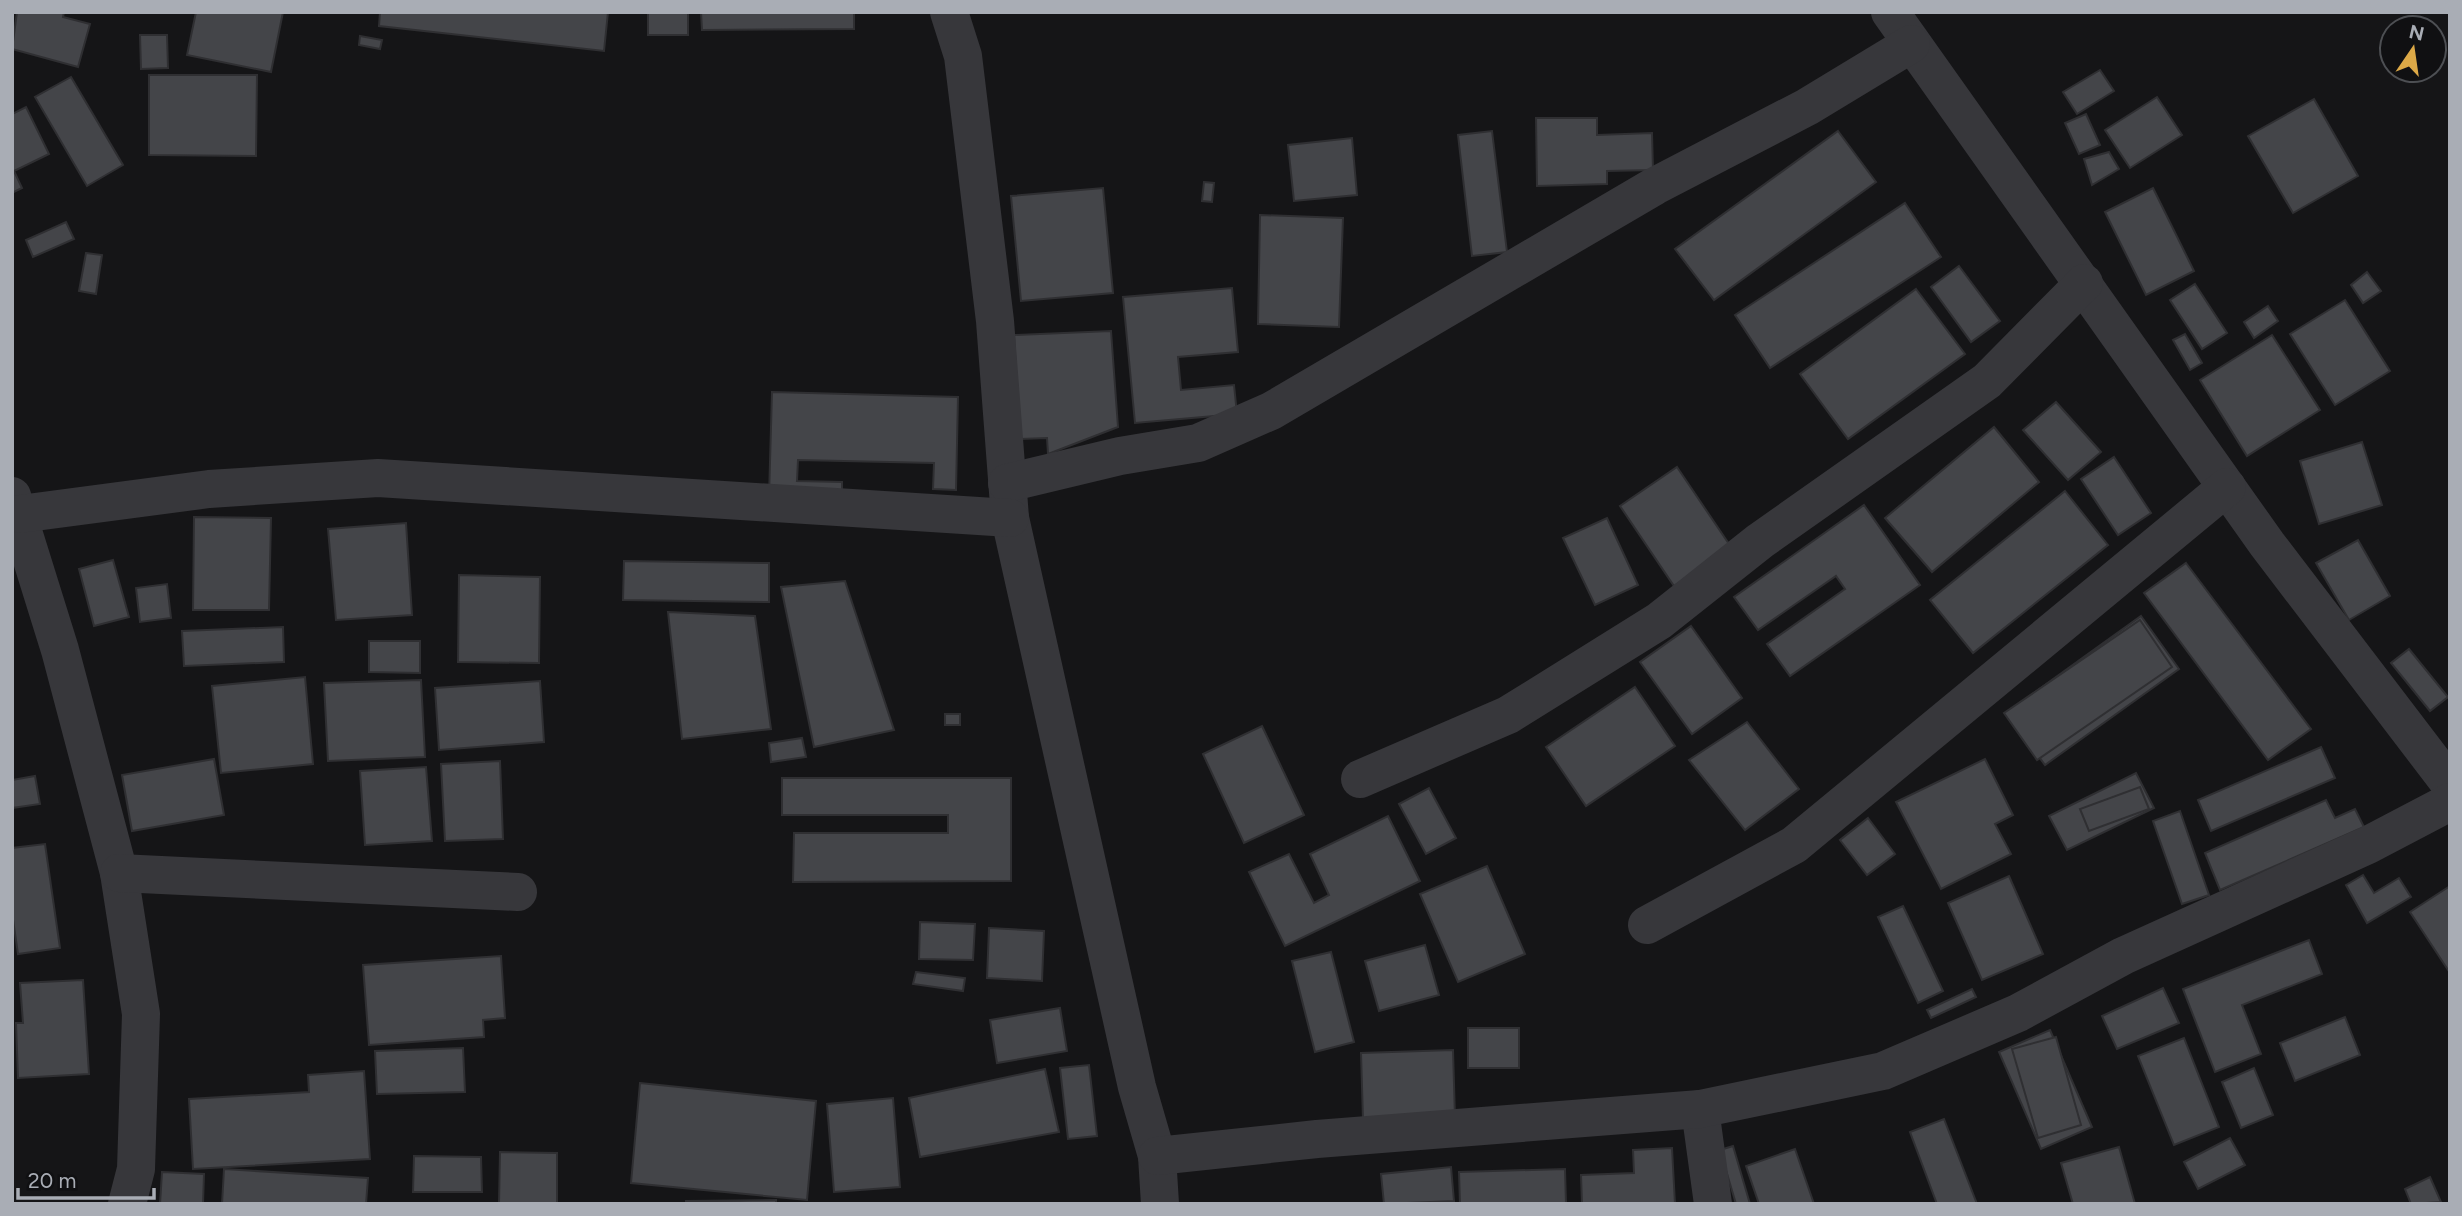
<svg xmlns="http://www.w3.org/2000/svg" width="2462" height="1216" viewBox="0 0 2462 1216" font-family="Figtree,sans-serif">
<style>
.building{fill:#444549;stroke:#2f2f32;stroke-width:2}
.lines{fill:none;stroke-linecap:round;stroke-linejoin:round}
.minor{stroke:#37373b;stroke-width:38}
</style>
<rect width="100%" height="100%" fill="#151517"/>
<g class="building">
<polygon points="17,12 64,12 63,17 90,24 78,67 12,49"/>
<polygon points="196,12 283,12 271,72 187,55"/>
<polygon points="380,12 608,12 604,51 379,26"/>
<rect x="648" y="12" width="40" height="23"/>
<polygon points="701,12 854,12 854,29 702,30"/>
<polygon points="140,35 167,35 168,68 141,69"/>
<polygon points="360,36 382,40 380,49 359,45"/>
<polygon points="2100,70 2114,91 2077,114 2063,92"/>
<polygon points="149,75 257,75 256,156 149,155"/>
<polygon points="71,77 123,165 87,186 35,97"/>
<polygon points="2157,97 2182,135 2130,168 2105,130"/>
<polygon points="2314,99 2358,176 2293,213 2248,136"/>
<polygon points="26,107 49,154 14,171 22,188 12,193 12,114"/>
<polygon points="2086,114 2100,145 2079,154 2065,123"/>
<polygon points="1536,118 1597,118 1597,135 1652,133 1653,170 1607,171 1607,184 1537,186"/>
<polygon points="1492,131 1507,252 1472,256 1458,135"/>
<polygon points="1838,131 1876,182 1714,300 1675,249"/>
<polygon points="1352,138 1357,195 1294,201 1288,145"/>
<polygon points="2109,152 2119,169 2092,185 2084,159"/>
<polygon points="1204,182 1214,183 1212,202 1202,201"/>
<polygon points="1103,188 1113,293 1021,301 1011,196"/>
<polygon points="2153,188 2194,271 2146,295 2105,212"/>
<polygon points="1905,203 1941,257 1770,368 1735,315"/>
<polygon points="1260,215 1343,218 1339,327 1258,324"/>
<polygon points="66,222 74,239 33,257 26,240"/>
<polygon points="86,253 102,255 96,294 79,291"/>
<polygon points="1959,266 2000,321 1971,342 1931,287"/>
<polygon points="2367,272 2381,291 2363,303 2351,285"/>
<polygon points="2195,284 2227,333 2202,349 2170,300"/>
<polygon points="1232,288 1238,352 1178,357 1181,390 1234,385 1237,414 1135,423 1123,297"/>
<polygon points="1916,289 1965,354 1848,439 1800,374"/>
<polygon points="2345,300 2390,371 2335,405 2290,334"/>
<polygon points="2268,306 2278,321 2254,338 2244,322"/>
<polygon points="1111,331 1118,427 1048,454 1047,438 1020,439 1014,335"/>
<polygon points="2185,334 2202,363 2190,370 2173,340"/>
<polygon points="2272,335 2320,410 2247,456 2200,380"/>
<polygon points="772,392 958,397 956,490 933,489 934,463 798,460 797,481 842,482 842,499 769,497"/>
<polygon points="2056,402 2101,452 2068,480 2023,430"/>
<polygon points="1994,427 2039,482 1932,572 1885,518"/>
<polygon points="2362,442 2382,505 2319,524 2300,461"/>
<polygon points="2114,457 2151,513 2118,535 2081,479"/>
<polygon points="1677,467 1731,547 1674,586 1620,506"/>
<polygon points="2065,491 2108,545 1973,653 1930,600"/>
<polygon points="1864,505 1920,585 1790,676 1767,644 1845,589 1836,576 1758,630 1734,597"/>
<polygon points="194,517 271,518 269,610 193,610"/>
<polygon points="1607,518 1638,585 1595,605 1563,538"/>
<polygon points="406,523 412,615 336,620 328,529"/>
<polygon points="2358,540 2390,596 2349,620 2316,563"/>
<polygon points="113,560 129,617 94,626 79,569"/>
<polygon points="624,561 769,563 769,602 623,600"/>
<polygon points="2186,563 2311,729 2268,760 2144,593"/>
<polygon points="459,575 540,577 539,663 458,662"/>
<polygon points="845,581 894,730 814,747 781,587"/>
<polygon points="167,584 171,618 140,622 136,588"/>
<polygon points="668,612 755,616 771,729 682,739"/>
<polygon points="2141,616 2179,669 2045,765 2006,713"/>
<polygon points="2140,620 2172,667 2037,760 2004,713"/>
<polygon points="1691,626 1742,698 1692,734 1640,662"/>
<polygon points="283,627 284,662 184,666 182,631"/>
<polygon points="369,641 420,641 420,673 369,672"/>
<polygon points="2409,649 2448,697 2430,711 2391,663"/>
<polygon points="305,677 313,764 221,773 212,686"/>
<polygon points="421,680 425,757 328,761 324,683"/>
<polygon points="540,681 544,742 439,750 435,688"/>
<polygon points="1635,687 1675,746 1586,806 1546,747"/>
<rect x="945" y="714" width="15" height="11"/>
<polygon points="1747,722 1799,789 1745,830 1689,760"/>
<polygon points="1262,726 1304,815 1244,843 1203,754"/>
<polygon points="802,738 806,757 771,762 769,743"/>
<polygon points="2321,747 2335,778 2211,831 2198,800"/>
<polygon points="214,759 224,815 132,831 122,775"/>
<polygon points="1985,759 2013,815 1995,824 2011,854 1941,889 1896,802"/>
<polygon points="500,761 503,839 445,841 441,764"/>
<polygon points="426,767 432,841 365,845 360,771"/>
<polygon points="2136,773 2154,808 2067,850 2049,816"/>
<polygon points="35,776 40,804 12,808 12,780"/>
<polygon points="782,778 1011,778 1011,881 793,882 794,833 948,833 948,815 782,815"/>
<polygon points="2140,787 2149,809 2089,831 2080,809"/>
<polygon points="1429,788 1456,838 1426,854 1399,804"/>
<polygon points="2326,800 2335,818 2355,809 2364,827 2220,890 2205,853"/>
<polygon points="2180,811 2209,895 2182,904 2153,821"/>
<polygon points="1388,816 1420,881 1285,946 1249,872 1289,854 1314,903 1329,895 1310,854"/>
<polygon points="1868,818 1895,854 1867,875 1840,840"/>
<polygon points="45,844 60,948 18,954 12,913 12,848"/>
<polygon points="1487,866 1525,954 1458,982 1420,894"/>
<polygon points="2363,875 2374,893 2399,878 2411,897 2367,923 2346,885"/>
<polygon points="2009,876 2043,954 1982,980 1948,903"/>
<polygon points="2450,886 2450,973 2410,912"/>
<polygon points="1903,906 1943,991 1918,1003 1878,917"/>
<polygon points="920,922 975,924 973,960 919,959"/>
<polygon points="989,928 1044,931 1042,981 987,978"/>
<polygon points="2309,940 2322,974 2242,1005 2261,1054 2215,1072 2183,989"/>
<polygon points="1425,945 1439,995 1379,1011 1365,961"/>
<polygon points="1331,952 1354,1042 1315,1052 1292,961"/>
<polygon points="501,956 505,1018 483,1020 484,1037 369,1045 363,965"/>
<polygon points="916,972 965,978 963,991 913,984"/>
<polygon points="83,980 89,1074 18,1078 16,1023 23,1023 20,983"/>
<polygon points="2163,988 2179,1023 2117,1049 2102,1016"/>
<polygon points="1972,989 1976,997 1931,1018 1927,1010"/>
<polygon points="1060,1008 1067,1051 997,1063 990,1020"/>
<polygon points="2345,1017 2360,1055 2295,1081 2280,1043"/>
<rect x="1468" y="1028" width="51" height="40"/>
<polygon points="2050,1030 2092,1127 2041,1149 1999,1052"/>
<polygon points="2056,1037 2081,1125 2038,1138 2012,1049"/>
<polygon points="2184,1038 2219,1127 2174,1145 2138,1056"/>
<polygon points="463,1048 465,1092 377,1094 375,1051"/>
<polygon points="1453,1050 1455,1118 1363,1120 1361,1053"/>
<polygon points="1089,1065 1097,1136 1068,1139 1060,1068"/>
<polygon points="2254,1068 2273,1115 2241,1128 2222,1082"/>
<polygon points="1045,1069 1059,1132 920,1157 909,1098"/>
<polygon points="364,1071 370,1159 193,1169 189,1099 309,1092 308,1075"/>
<polygon points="640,1083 816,1101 807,1200 631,1183"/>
<polygon points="893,1098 900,1187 834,1192 827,1104"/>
<polygon points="1944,1119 1977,1204 1937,1204 1910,1132"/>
<polygon points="2230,1138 2245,1165 2198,1189 2184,1162"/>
<polygon points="1733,1146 1750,1204 1736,1204 1720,1150"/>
<polygon points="2119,1147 2135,1204 2073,1204 2061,1163"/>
<polygon points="1672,1148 1675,1204 1582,1204 1581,1175 1634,1173 1633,1150"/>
<polygon points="1795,1149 1814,1204 1759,1204 1746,1166"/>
<polygon points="500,1152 557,1153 557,1204 499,1204"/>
<polygon points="414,1156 481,1157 482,1192 413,1192"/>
<polygon points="1451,1167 1454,1201 1384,1204 1381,1174"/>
<polygon points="224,1169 368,1178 366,1204 222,1204"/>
<polygon points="1565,1169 1566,1204 1460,1204 1459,1172"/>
<polygon points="162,1172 204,1174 203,1204 160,1204"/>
<polygon points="2430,1177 2441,1202 2411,1204 2405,1189"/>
<polygon points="776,1200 776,1204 685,1201"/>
</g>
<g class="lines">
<g class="minor">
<polyline points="949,12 963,56 995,321 1010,518 1137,1087 1157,1156 1160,1204"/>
<polyline points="1890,12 2267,544 2450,784"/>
<polyline points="1007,483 1120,456 1198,443 1271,411 1655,186 1807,107 1911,44"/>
<polyline points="12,496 60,650 119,873 141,1014 136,1169 127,1204"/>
<polyline points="20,514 209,489 378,478 1010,518"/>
<polyline points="1360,779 1508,715 1659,621 1760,541 1987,381 2084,283"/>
<polyline points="119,873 518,892"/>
<polyline points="1647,925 1794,845 2227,487"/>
<polyline points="1700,1109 1713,1204"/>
<polyline points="1157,1156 1317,1139 1700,1109 1883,1071 2018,1013 2123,956 2368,845 2450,802"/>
</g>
</g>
<rect width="2462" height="1216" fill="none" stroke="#a9adb5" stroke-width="28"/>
<g transform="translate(2413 49) rotate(13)"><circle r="33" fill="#101012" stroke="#4d4f53" stroke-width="2"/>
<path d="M0-5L12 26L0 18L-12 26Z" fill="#dda947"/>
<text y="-10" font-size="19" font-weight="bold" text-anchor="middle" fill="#a9adb5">N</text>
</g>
<path d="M18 1188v10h136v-10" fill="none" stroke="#a9adb5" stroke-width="3.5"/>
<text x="28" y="1188" font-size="21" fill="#a9adb5" stroke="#101012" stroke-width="5" paint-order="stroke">20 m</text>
</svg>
